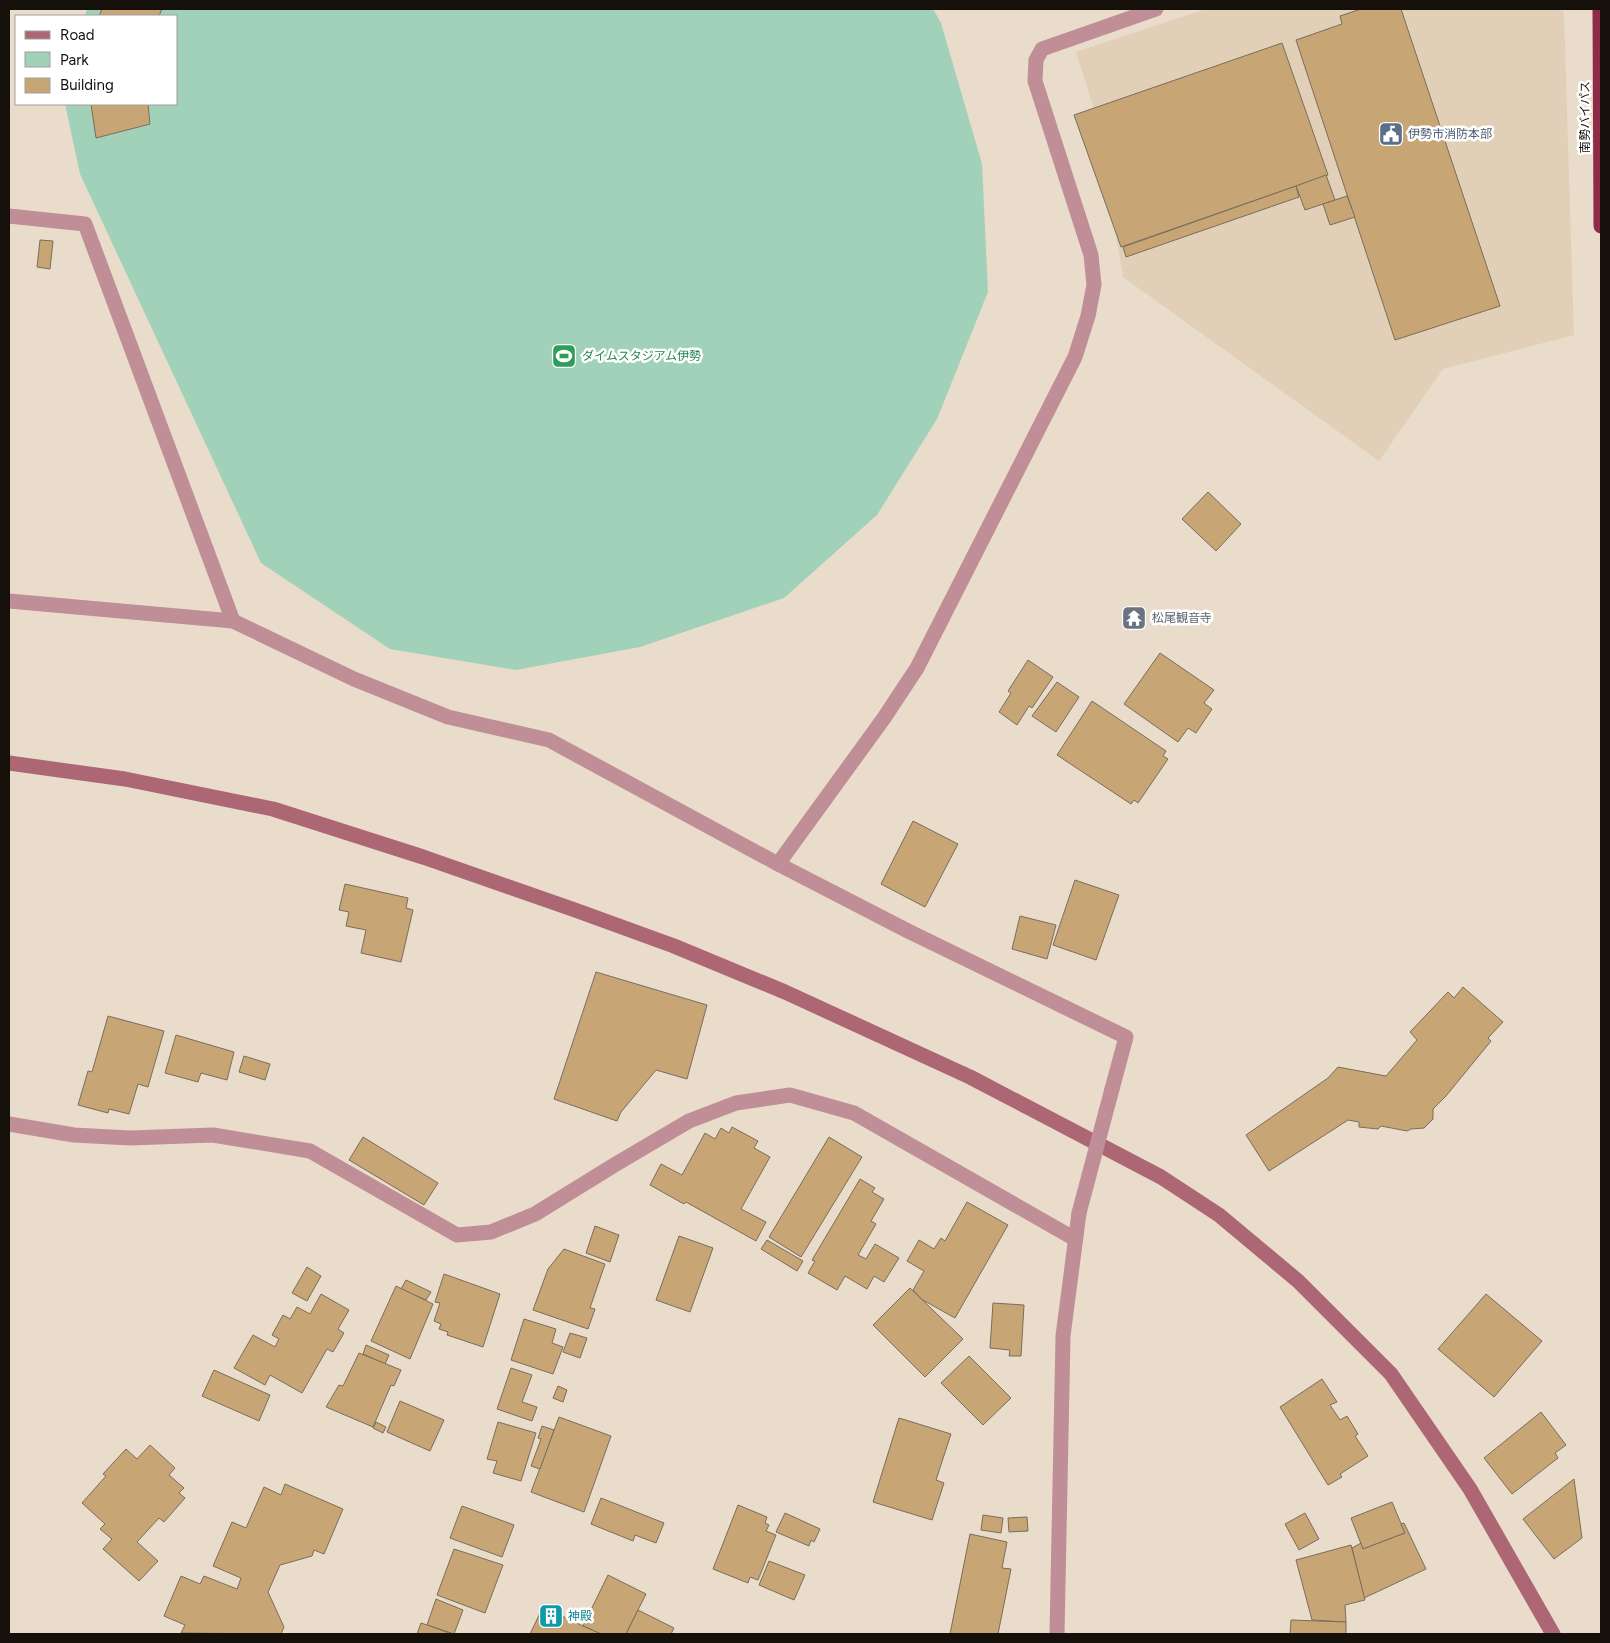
<svg xmlns="http://www.w3.org/2000/svg" width="1610" height="1643" viewBox="0 0 1610 1643" font-family="Figtree,'Noto Sans JP',sans-serif">
<style>
.built{fill:#e1cfb7}
.green{fill:#a1d1b8}
.building{fill:#c7a575;stroke:#796d5d}
.lines{fill:none;stroke-linecap:round;stroke-linejoin:round}
.street{stroke:#c08e97;stroke-width:15}
.secondary{stroke:#ad6674;stroke-width:15}
.highway{stroke:#8e2b47;stroke-width:15}
.street-bridge{stroke:#c08e97;stroke-width:15}
.labels{text-anchor:middle;stroke-width:5;stroke-linejoin:round;paint-order:stroke}
.street-label{font-size:12px;fill:#15100a;stroke:#fff}
.service-label{font-size:12px;fill:#4e5e75;stroke:#fff;text-anchor:start}
.leisure-label{font-size:12px;fill:#27864d;stroke:#fff;text-anchor:start}
.worship-label{font-size:12px;fill:#5b616d;stroke:#fff;text-anchor:start}
.culture-label{font-size:12px;fill:#0d838f;stroke:#fff;text-anchor:start}
</style>
<rect width="100%" height="100%" fill="#eadccb"/>
<polygon class="built" points="1206,9 1561,9 1564,13 1574,335 1443,369 1379,461 1123,277 1095,112 1076,52"/>
<polygon class="green" points="87,9 933,9 941,23 982,164 988,292 937,419 877,515 784,598 640,647 516,670 390,649 261,563 80,174 65,104 176,104 176,16 85,16"/>
<g class="building">
<polygon points="102,9 162,9 159,16 99,16"/>
<polygon points="1361,9 1401,9 1500,306 1395,340 1296,40 1342,24 1340,16"/>
<polygon points="1282,43 1328,175 1121,247 1074,115"/>
<polygon points="91,104 148,104 150,124 96,138"/>
<polygon points="1326,175 1335,200 1305,210 1296,186"/>
<polygon points="1296,186 1299,197 1126,257 1123,247"/>
<polygon points="1347,196 1355,217 1330,225 1323,204"/>
<polygon points="40,240 53,241 50,269 37,267"/>
<polygon points="1208,492 1241,524 1216,551 1182,519"/>
<polygon points="1160,653 1214,690 1204,703 1212,709 1196,733 1188,728 1178,742 1124,704"/>
<polygon points="1028,660 1053,677 1032,708 1029,706 1017,725 999,712 1011,693 1008,691"/>
<polygon points="1057,682 1079,697 1056,732 1032,716"/>
<polygon points="1092,701 1166,751 1163,756 1168,759 1138,803 1134,800 1131,804 1057,755"/>
<polygon points="913,821 958,844 925,907 881,884"/>
<polygon points="1075,880 1119,895 1096,960 1053,945"/>
<polygon points="345,884 408,898 406,908 413,910 401,962 361,953 366,930 346,926 349,912 339,910"/>
<polygon points="1020,916 1056,925 1047,959 1012,949"/>
<polygon points="596,972 707,1005 687,1079 656,1070 621,1112 617,1121 554,1099"/>
<polygon points="1463,987 1503,1022 1488,1038 1491,1041 1446,1096 1433,1109 1433,1119 1424,1128 1411,1129 1407,1131 1381,1126 1378,1129 1359,1127 1359,1122 1348,1120 1269,1171 1246,1135 1328,1078 1338,1067 1386,1076 1417,1040 1410,1032 1448,992 1454,998"/>
<polygon points="108,1016 164,1031 148,1087 138,1084 129,1114 109,1109 108,1113 78,1105 88,1071 92,1072"/>
<polygon points="176,1035 234,1052 227,1080 201,1073 198,1082 165,1073"/>
<polygon points="244,1056 270,1064 265,1080 239,1072"/>
<polygon points="732,1127 758,1141 754,1148 770,1157 741,1209 766,1222 756,1241 686,1202 684,1204 650,1185 661,1164 682,1175 705,1133 715,1139 721,1128 729,1133"/>
<polygon points="363,1137 438,1183 424,1205 349,1160"/>
<polygon points="829,1137 862,1157 801,1257 769,1237"/>
<polygon points="860,1179 875,1188 872,1192 884,1199 871,1221 876,1224 858,1255 866,1259 875,1244 899,1258 884,1282 874,1276 867,1289 845,1276 837,1290 808,1273 815,1261 812,1260"/>
<polygon points="967,1202 1008,1225 955,1318 921,1299 913,1290 924,1271 907,1261 919,1240 934,1249 941,1238 945,1241"/>
<polygon points="595,1226 619,1235 610,1262 586,1253"/>
<polygon points="679,1236 713,1248 690,1312 656,1300"/>
<polygon points="767,1240 803,1261 797,1271 761,1249"/>
<polygon points="564,1249 605,1264 590,1308 595,1309 588,1329 533,1310 548,1269"/>
<polygon points="307,1267 321,1276 307,1301 292,1293"/>
<polygon points="444,1274 500,1294 483,1347 447,1335 448,1332 439,1329 441,1324 434,1321 440,1303 435,1302"/>
<polygon points="406,1280 431,1292 426,1300 401,1289"/>
<polygon points="396,1286 433,1304 410,1359 371,1341"/>
<polygon points="910,1288 963,1339 925,1377 873,1325"/>
<polygon points="321,1294 349,1310 338,1329 344,1333 333,1352 327,1349 302,1393 270,1375 265,1385 234,1368 253,1335 275,1347 279,1339 272,1335 283,1315 290,1319 297,1307 310,1314"/>
<polygon points="1486,1294 1542,1341 1494,1397 1438,1349"/>
<polygon points="993,1303 1024,1305 1021,1356 1009,1356 1010,1350 990,1348"/>
<polygon points="524,1319 556,1329 552,1343 563,1347 553,1374 511,1360"/>
<polygon points="570,1333 587,1338 580,1358 563,1352"/>
<polygon points="366,1345 389,1355 385,1364 363,1354"/>
<polygon points="359,1353 401,1370 394,1386 391,1385 373,1427 326,1407 339,1385 343,1386"/>
<polygon points="969,1356 1011,1398 983,1425 941,1383"/>
<polygon points="511,1368 532,1375 522,1402 537,1407 532,1421 497,1409"/>
<polygon points="214,1370 270,1395 259,1421 202,1396"/>
<polygon points="1322,1379 1337,1402 1330,1405 1340,1420 1347,1416 1358,1434 1355,1436 1368,1456 1340,1474 1342,1477 1328,1485 1280,1407"/>
<polygon points="558,1386 567,1390 563,1402 553,1398"/>
<polygon points="400,1401 444,1420 430,1451 387,1432"/>
<polygon points="1541,1412 1566,1445 1555,1453 1558,1458 1512,1494 1484,1458"/>
<polygon points="559,1417 611,1436 584,1512 531,1492"/>
<polygon points="899,1418 951,1434 936,1480 944,1483 932,1520 873,1502"/>
<polygon points="376,1422 386,1427 383,1433 373,1428"/>
<polygon points="498,1422 536,1433 521,1481 493,1473 497,1461 487,1459"/>
<polygon points="542,1426 554,1430 540,1469 531,1466 541,1439 538,1438"/>
<polygon points="150,1445 175,1468 169,1475 184,1488 179,1493 185,1498 164,1522 159,1518 137,1542 158,1561 139,1581 103,1549 112,1539 100,1529 105,1524 82,1503 106,1476 103,1474 126,1449 137,1459"/>
<polygon points="1574,1479 1582,1538 1554,1559 1523,1519"/>
<polygon points="285,1484 343,1509 324,1554 314,1550 312,1556 280,1565 268,1592 284,1627 281,1634 181,1633 185,1625 164,1616 181,1576 200,1584 204,1576 237,1589 241,1578 213,1566 232,1522 246,1528 264,1487 281,1495"/>
<polygon points="601,1498 664,1523 656,1543 635,1535 633,1541 591,1524"/>
<polygon points="1392,1502 1405,1533 1363,1549 1351,1518"/>
<polygon points="738,1505 767,1517 765,1523 769,1525 766,1531 776,1535 758,1580 750,1577 748,1583 713,1569"/>
<polygon points="462,1506 514,1525 502,1557 450,1538"/>
<polygon points="785,1513 820,1529 814,1542 811,1540 809,1546 776,1532"/>
<polygon points="1305,1513 1319,1539 1299,1550 1285,1524"/>
<polygon points="983,1515 1003,1518 1001,1533 981,1530"/>
<polygon points="1027,1517 1028,1531 1009,1532 1008,1518"/>
<polygon points="1404,1523 1426,1569 1364,1598 1352,1548 1361,1543 1363,1549 1405,1533 1401,1524"/>
<polygon points="970,1534 1007,1542 1002,1568 1011,1569 998,1634 950,1634"/>
<polygon points="1351,1545 1365,1600 1345,1605 1346,1622 1312,1620 1296,1560"/>
<polygon points="454,1549 503,1565 485,1613 437,1595"/>
<polygon points="769,1561 805,1575 794,1600 759,1585"/>
<polygon points="608,1575 646,1594 626,1634 601,1634 583,1626"/>
<polygon points="436,1599 463,1610 454,1634 427,1625"/>
<polygon points="543,1607 583,1626 601,1634 530,1634"/>
<polygon points="638,1610 674,1628 671,1634 626,1634"/>
<polygon points="1291,1620 1346,1622 1346,1634 1290,1634"/>
<polygon points="421,1623 427,1625 452,1634 417,1634"/>
</g>
<g class="lines">
<g class="street">
<polyline points="9,216 85,224 233,621"/>
<polyline points="9,601 233,621 354,679 448,717 549,740 778,864 908,931 1126,1037 1112,1089"/>
<polyline points="778,864 884,718 917,668 1075,357 1088,316 1094,285 1091,255 1035,81 1036,60 1042,49 1156,9"/>
<polyline points="9,1124 74,1135 130,1138 213,1135 310,1151 457,1235 491,1232 535,1214 616,1164 689,1121 736,1103 790,1095 854,1113 1075,1239"/>
<polyline points="1057,1634 1063,1336 1079,1213"/>
</g>
<polyline class="secondary" points="9,763 125,779 273,809 423,857 575,910 674,946 785,992 970,1077 1161,1177 1219,1215 1298,1281 1391,1374 1470,1489 1553,1634"/>
<polyline class="highway" points="1600,9 1601,226"/>
<polyline class="street-bridge" points="1079,1213 1112,1089"/>
</g>
<defs>
<symbol id="civic-square" viewBox="-11 -11 22 22"><rect x="-9" y="-9" width="18" height="18" rx="4" fill="#5c6f8a" stroke="#fff"/><path d="M-.6-6.5H3V-4.5H.6V-3L4-1V1h2V6H-6V1h2V-1L-.6-3ZM-1.2 2.5V6h2.4V2.5Z" fill="#fff"/></symbol>
<symbol id="stadium-square" viewBox="-11 -11 22 22"><rect x="-9" y="-9" width="18" height="18" rx="4" fill="#2e9e5b" stroke="#fff"/><path d="M0-5a6.5 5 0 1 0 0 10a6.5 5 0 1 0 0-10ZM-3.5-1.8h7v3.6h-7Z" fill="#fff"/></symbol>
<symbol id="temple-square" viewBox="-11 -11 22 22"><rect x="-9" y="-9" width="18" height="18" rx="4" fill="#6b7280" stroke="#fff"/><path d="M0-6L5-2H3V0L6.5 2.5H4V6H1.5V3h-3V6H-4V2.5H-6.5L-3 0V-2H-5Z" fill="#fff"/></symbol>
<symbol id="building-square" viewBox="-11 -11 22 22"><rect x="-9" y="-9" width="18" height="18" rx="4" fill="#0f9aa8" stroke="#fff"/><path d="M-4-6H4V6H1V3H-1V6H-4ZM-2.5-4.3h1.7v1.8h-1.7ZM.8-4.3h1.7v1.8H.8ZM-2.5-1h1.7V.8h-1.7ZM.8-1h1.7V.8H.8Z" fill="#fff"/></symbol>
</defs>
<g fill-rule="evenodd">
<use href="#civic-square" x="1377" y="120" width="28" height="28"/>
<use href="#stadium-square" x="550" y="342" width="28" height="28"/>
<use href="#temple-square" x="1120" y="604" width="28" height="28"/>
<use href="#building-square" x="537" y="1602" width="28" height="28"/>
</g>
<g class="labels">
<g class="street-label">
<text transform="translate(1585 117) rotate(-90)" y="4">南勢バイパス</text>
</g>
<g class="service-label">
<text x="1408" y="138">伊勢市消防本部</text>
</g>
<g class="leisure-label">
<text x="582" y="360">ダイムスタジアム伊勢</text>
</g>
<g class="worship-label">
<text x="1152" y="622">松尾観音寺</text>
</g>
<g class="culture-label">
<text x="568" y="1620">神殿</text>
</g>
</g>
<rect width="1610" height="1643" fill="none" stroke="#15100a" stroke-width="20"/>
<rect x="15" y="15" width="162" height="90" fill="#ffffff" stroke="#a19f9d"/>
<rect x="25" y="31" width="25" height="8" fill="#ad6674" stroke="#a19f9d"/>
<text x="60" y="40" font-size="15" fill="#15100a">Road</text>
<rect x="25" y="52" width="25" height="15" fill="#a1d1b8" stroke="#a19f9d"/>
<text x="60" y="65" font-size="15" fill="#15100a">Park</text>
<rect x="25" y="78" width="25" height="15" fill="#c7a575" stroke="#a19f9d"/>
<text x="60" y="90" font-size="15" fill="#15100a">Building</text>
</svg>
